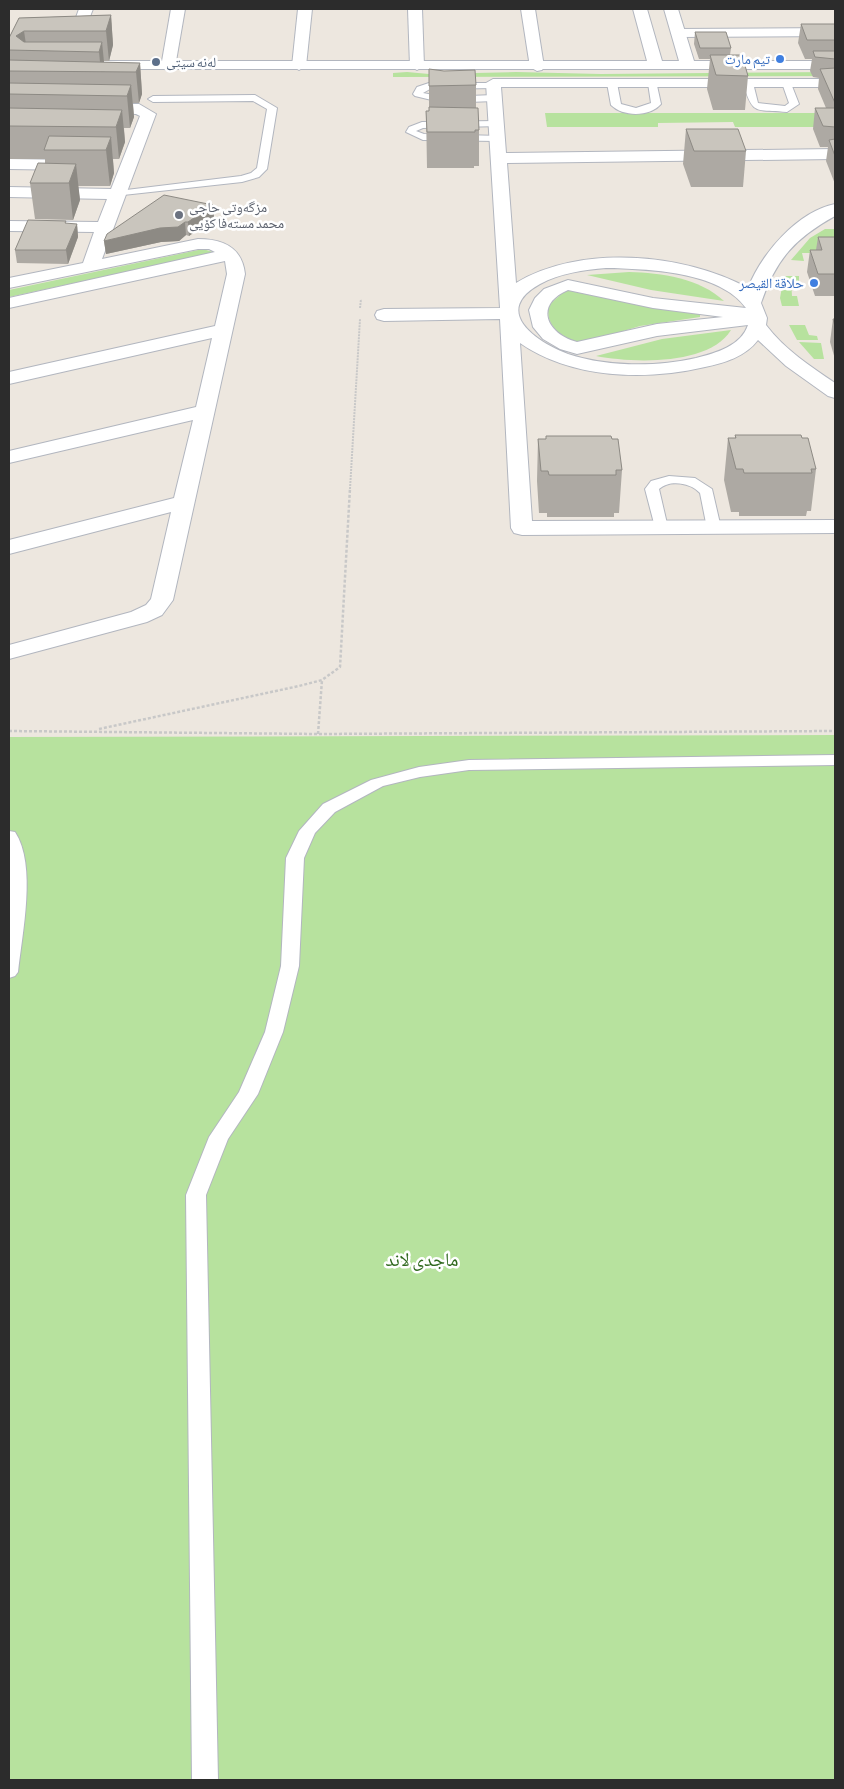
<svg xmlns="http://www.w3.org/2000/svg" width="844" height="1789" viewBox="0 0 844 1789" font-family="'Asap Condensed','Noto Naskh Arabic',sans-serif">
<style>
.green{fill:#b7e29e}
.lines{fill:none;stroke-linecap:round;stroke-linejoin:round}
.lane-casing{stroke:#b2b6bf;stroke-width:2}
.street-casing{stroke:#b2b6bf;stroke-width:2}
.secondary-casing{stroke:#b2b6bf;stroke-width:2}
.path-far1{stroke:#c8c8c8;stroke-width:2;stroke-dasharray:2 1;stroke-linecap:butt}
.path{stroke:#c8c8c8;stroke-width:2.5;stroke-dasharray:3 2;stroke-linecap:butt}
.lane{fill:#fff;fill-rule:evenodd}
.street{fill:#fff;fill-rule:evenodd}
.secondary{fill:#fff;fill-rule:evenodd}
.wall{fill:#ada9a3}
.shaded-wall{fill:#8d8a84}
.building{fill:#c9c5bd;stroke:#8d8a84}
.shop-dot{fill:#3f7fe0;stroke:#fff;stroke-width:2}
.service-dot{fill:#5c6f8a;stroke:#fff;stroke-width:2}
.worship-dot{fill:#6b7280;stroke:#fff;stroke-width:2}
.labels{text-anchor:middle;stroke-width:5;stroke-linejoin:round;paint-order:stroke}
.far-shop-label{font-size:14px;fill:#366cbe;stroke:#fff;text-anchor:end}
.far-service-label{font-size:14px;fill:#4e5e75;stroke:#fff;text-anchor:start}
.far-worship-label{font-size:14px;fill:#5b616d;stroke:#fff;text-anchor:start}
.near-park-label{font-size:19px;fill:#2f681d;stroke:#fff}
</style>
<rect width="100%" height="100%" fill="#ede7df"/>
<g class="green">
<polygon points="407,72 429,74 516,72 601,74 835,72 835,76 393,77 393,73"/>
<polygon points="545,113 830,113 820,127 735,127 733,122 658,123 658,127 547,127"/>
<polygon points="825,229 835,229 835,253 802,253 804,261 791,260 810,238"/>
<polygon points="203,249 213,252 209,254 9,297 9,290"/>
<path d="M629,272C662,273 699,278 724,301L651,290L587,275Z"/>
<polygon points="784,276 799,276 799,281 791,281 792,296 797,296 799,306 782,306 780,298"/>
<path d="M568,288L700,312V317L640,326L578,345C562,336 544,326 549,305Z"/>
<polygon points="789,325 805,325 809,335 817,336 818,340 797,340"/>
<path d="M731,330C709,366 632,363 596,356L662,339Z"/>
<polygon points="799,342 821,343 824,359 814,359"/>
<polygon points="835,735 835,1780 9,1780 9,737"/>
</g>
<g class="lines">
<defs>
<g id="lane">
<path d="M612,80L617,83L621,104L636,108L651,103L648,83L656,81L661,104C650,117 623,117 611,105L607,83Z"/>
<path d="M748,80L753,83L758,103L785,106L789,103L782,83L790,81L799,104L787,112C755,109 753,116 743,83Z"/>
<polygon points="429,83 493,83 496,84 496,88 430,89 423,93 444,97 494,95 499,98 494,101 444,103 415,96 413,94 417,87"/>
<polygon points="255,95 277,108 267,169 259,177 242,182 114,196 114,192 118,191 241,176 251,173 257,168 267,109 253,101 153,102 148,99 153,96"/>
<polygon points="496,121 499,122 499,126 423,128 416,131 424,134 501,136 502,138 497,141 423,140 406,132 409,127 422,122"/>
<path d="M669,476L695,478L712,489L721,528L719,531H709L707,528L700,493C691,483 670,479 659,489L668,528L666,531H656L645,489L651,481Z"/>
<polygon points="835,755 835,765 469,770 420,777 383,786 335,812 315,833 304,858 299,966 283,1032 258,1094 228,1139 206,1195 218,1780 192,1780 186,1195 209,1137 239,1092 265,1032 281,966 286,858 299,831 323,804 371,780 419,767 469,760"/>
<path d="M9,831L15,832C37,865 22,934 18,972L15,976L9,978Z"/>
</g>
<g id="street">
<polygon points="79,9 93,9 79,44 9,46 9,38 69,37"/>
<polygon points="171,9 185,9 175,67 168,71 161,67"/>
<polygon points="298,9 312,9 306,66 299,70 292,66"/>
<polygon points="408,9 422,9 424,66 417,70 410,66"/>
<polygon points="521,9 535,9 544,67 542,70 537,71 530,67"/>
<polygon points="835,28 835,36 678,37 671,33 678,29"/>
<path d="M493,79H835V87H501L506,153L835,149V159L507,163L516,283C580,244 684,253 748,288C762,253 797,212 835,204V216C795,238 776,259 761,303L767,318L766,325C785,350 810,366 835,383V398L828,396L786,366L758,340C745,357 724,363 705,367C645,381 572,379 520,343L532,521L835,520V533L522,535L514,533L511,528L500,319L384,321L377,319L375,315L377,311L384,309L500,308L486,83ZM606,268C647,269 720,271 746,308L653,298L568,280L544,289L535,298L529,310L533,327L543,339L560,349L577,354L657,336L748,325C741,346 716,353 696,358C656,367 607,367 568,354C536,342 491,311 540,284C560,273 584,270 606,268ZM568,290L653,308L723,317L657,324L577,342C547,334 533,305 568,290Z"/>
<path d="M95,104H139L156,114L102,259L198,239C223,239 242,247 245,274L173,600L162,615L147,622L9,659V645L131,612L146,605L151,599L171,512L9,554V540L174,498L193,420L9,463V451L196,407L212,338L9,384V372L215,326L227,274L225,261L9,308V298L215,252L209,249H198L9,288V278L83,263L94,232L9,231V221L98,222L107,199L9,197V187L111,189L140,116L136,114L90,112L87,109L90,106Z"/>
<polygon points="9,159 75,160 83,165 75,170 9,169"/>
</g>
<polygon id="secondary" points="633,9 647,9 662,61 679,61 664,9 678,9 694,61 835,61 835,69 102,69 95,65 102,61 647,61"/>
</defs>
<use href="#lane" class="lane-casing"/>
<use href="#street" class="street-casing"/>
<use href="#secondary" class="secondary-casing"/>
<g class="path-far1">
<polyline points="360,308 361,299"/>
<polyline points="350,489 360,319"/>
</g>
<g class="path">
<polyline points="99,729 299,686 322,680 340,667 350,488"/>
<polyline points="9,731 318,734 835,731"/>
<polyline points="318,734 322,680"/>
</g>
<use href="#lane" class="lane"/>
<use href="#street" class="street"/>
<use href="#secondary" class="secondary"/>
</g>
<g class="wall">
<polygon points="111,15 113,45 109,61 104,61 104,62 140,63 142,94 139,103 133,103 134,117 130,128 124,128 125,142 119,159 113,159 114,173 110,186 78,186 80,200 73,220 35,219 30,183 45,163 45,159 9,159 9,38 19,18"/>
<polygon points="801,24 835,24 835,184 826,161 828,147 820,147 813,129 815,108 826,108 818,89 819,78 813,77 810,71 812,59 805,59 798,43"/>
<polygon points="695,32 731,48 730,55 748,76 745,110 713,110 707,89 710,59 699,59 694,44"/>
<polygon points="429,69 476,85 476,108 479,130 479,166 474,166 474,168 427,168 426,111 429,111"/>
<polygon points="686,129 746,151 743,187 691,187 683,164"/>
<polygon points="213,205 214,218 189,236 186,235 179,241 161,242 106,254 104,241"/>
<polygon points="67,224 77,224 78,237 68,264 17,263 15,250"/>
<polygon points="818,237 835,237 835,296 815,296 807,272 810,250 816,250"/>
<polygon points="833,319 835,319 835,359 830,342"/>
<polygon points="735,435 802,438 816,469 811,511 807,511 806,516 739,516 739,512 731,512 724,480 728,438 735,438"/>
<polygon points="538,439 612,439 622,470 619,513 614,513 614,517 547,517 547,513 539,513 537,481"/>
</g>
<g class="shaded-wall">
<polygon points="111,15 113,45 109,61 106,31"/>
<polygon points="24,31 27,51 16,36"/>
<polygon points="102,42 105,72 101,72 99,52"/>
<polygon points="140,63 142,94 139,103 136,72"/>
<polygon points="131,85 134,117 130,128 127,96"/>
<polygon points="122,110 125,142 119,159 116,127"/>
<polygon points="111,137 114,173 110,186 106,150"/>
<polygon points="76,164 80,200 73,220 69,183"/>
<polygon points="213,205 214,218 189,236 188,222"/>
<polygon points="185,222 186,235 179,241 161,242 106,254 104,241"/>
<polygon points="77,224 78,237 68,264 66,250"/>
</g>
<g class="building">
<polygon points="111,15 106,31 24,31 16,36 24,42 102,42 99,52 9,50 9,38 19,18"/>
<polygon points="801,24 835,24 835,40 807,40"/>
<polygon points="695,32 726,32 731,48 700,48"/>
<polygon points="813,51 835,51 835,59 815,57"/>
<polygon points="710,55 742,55 748,76 716,75"/>
<polygon points="9,60 140,63 136,72 9,71"/>
<polygon points="835,68 835,103 820,69"/>
<polygon points="429,69 444,71 475,70 476,85 429,86"/>
<polygon points="9,83 131,85 127,96 9,94"/>
<polygon points="429,107 478,108 479,130 475,130 475,132 427,132 426,111 429,111"/>
<polygon points="9,108 122,110 116,127 9,126"/>
<polygon points="815,108 835,108 835,127 823,126"/>
<polygon points="686,129 738,129 746,151 694,151"/>
<polygon points="49,136 111,137 106,150 44,150"/>
<polygon points="835,139 835,156 829,140"/>
<polygon points="38,163 76,164 69,183 30,183"/>
<polygon points="164,195 213,205 188,222 185,222 178,227 160,228 104,241 107,234"/>
<polygon points="28,220 66,221 65,223 77,224 66,250 15,250"/>
<polygon points="818,237 835,237 835,274 818,274 810,250 822,250"/>
<polygon points="833,319 835,319 835,327"/>
<polygon points="735,435 801,435 802,438 808,438 816,469 811,469 812,473 744,473 743,469 736,469 728,438 736,438"/>
<polygon points="546,436 611,436 612,439 618,439 622,470 616,470 616,475 549,475 548,471 541,471 538,439 546,439"/>
</g>
<g class="shop-dot">
<circle cx="780" cy="59" r="5"/>
<circle cx="814" cy="283" r="5"/>
</g>
<circle class="service-dot" cx="156" cy="62" r="5"/>
<circle class="worship-dot" cx="179" cy="215" r="5"/>
<g class="labels">
<g class="far-shop-label">
<text x="770" y="64">تيم مارت</text>
<text x="804" y="288">حلاقة القيصر</text>
</g>
<g class="far-service-label">
<text x="166" y="67">لەنە سیتی</text>
</g>
<g class="far-worship-label">
<text x="189" y="212">مزگەوتی حاجی<tspan x="189" dy="16">محمد مستەفا کۆیی</tspan></text>
</g>
<g class="near-park-label">
<text x="422" y="1266">ماجدی لاند</text>
</g>
</g>
<rect width="844" height="1789" fill="none" stroke="#2c2c2c" stroke-width="20"/>
</svg>
